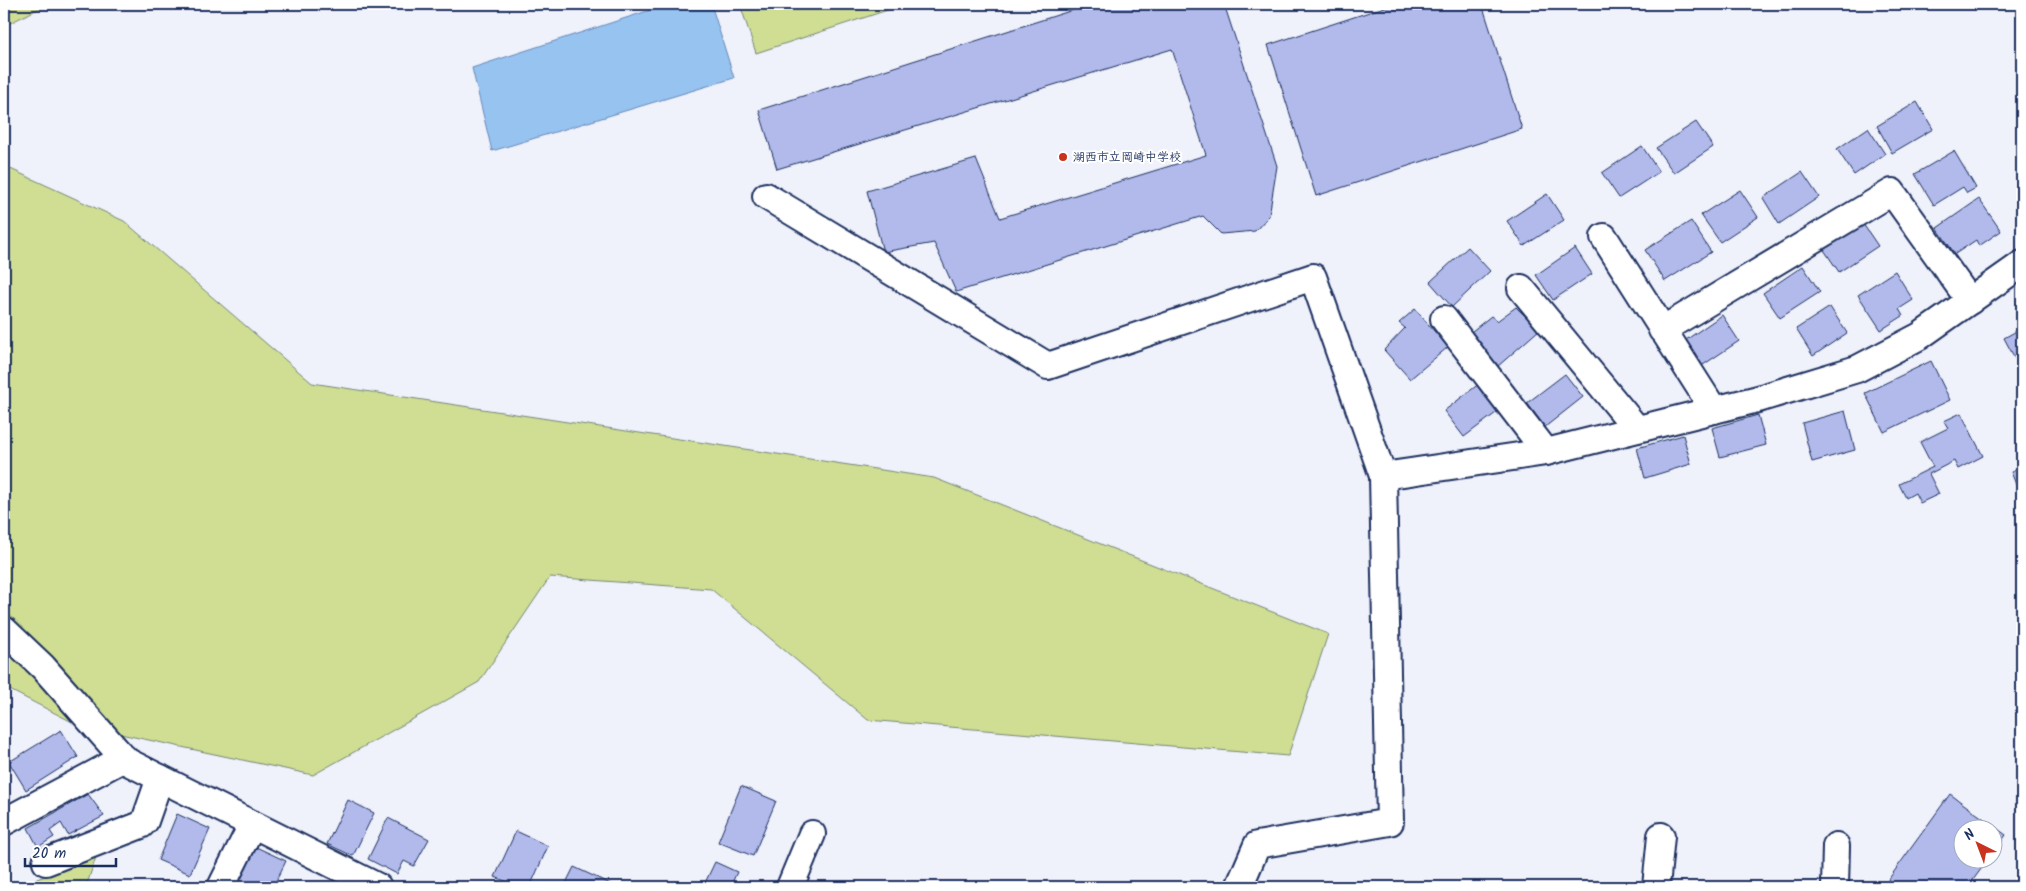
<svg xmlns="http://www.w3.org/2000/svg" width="2026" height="891" viewBox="0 0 2026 891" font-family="Kalam,'Klee One',sans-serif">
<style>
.green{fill:#cfde92;stroke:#758678}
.water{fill:#97c3f1;stroke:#6588b6}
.building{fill:#b1baeb;stroke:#1b2f5e}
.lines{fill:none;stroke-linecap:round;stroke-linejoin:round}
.minor-casing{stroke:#1b2f5e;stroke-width:30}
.minor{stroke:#fff;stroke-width:26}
.poi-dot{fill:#c8321e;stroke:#fff;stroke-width:2}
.labels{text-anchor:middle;stroke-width:4;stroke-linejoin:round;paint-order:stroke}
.poi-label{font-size:12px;font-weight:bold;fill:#1b2f5e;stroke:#fff;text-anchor:start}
</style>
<rect width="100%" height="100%" fill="#eff1fb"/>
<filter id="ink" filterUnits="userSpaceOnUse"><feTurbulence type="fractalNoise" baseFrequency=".02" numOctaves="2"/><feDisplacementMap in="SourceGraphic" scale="10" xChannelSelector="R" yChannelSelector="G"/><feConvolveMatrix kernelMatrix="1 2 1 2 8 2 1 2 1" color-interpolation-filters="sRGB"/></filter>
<g filter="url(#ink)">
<g class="green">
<polygon points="4,4 48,4 4,26"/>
<polygon points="740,4 906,4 756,53"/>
<polygon points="4,166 124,221 312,383 934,478 1328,634 1288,756 868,720 711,589 550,577 479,682 313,775 78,725 4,687"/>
<polygon points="97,854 86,887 18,887"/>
</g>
<polygon class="water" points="669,4 711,4 734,78 492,151 472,68"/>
<g class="building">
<polygon points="1092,4 1224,4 1277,166 1269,216 1255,231 1221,234 1203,216 956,292 934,243 883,252 867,191 976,159 1000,218 1206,155 1172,49 777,169 759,110"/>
<polygon points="1394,4 1482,4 1522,129 1316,196 1268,45"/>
<polygon points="1917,102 1933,129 1892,153 1877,126"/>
<polygon points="1696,122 1713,147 1674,173 1656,148"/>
<polygon points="1868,128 1885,154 1854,175 1837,149"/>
<polygon points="1642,146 1659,172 1619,198 1602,173"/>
<polygon points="1954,151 1976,188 1967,193 1963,187 1934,205 1915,174"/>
<polygon points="1802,172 1819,197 1779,224 1763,198"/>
<polygon points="1740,190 1758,217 1720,242 1701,215"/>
<polygon points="1547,194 1564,220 1524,246 1507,221"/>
<polygon points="1979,199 2001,231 1979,246 1976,240 1955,254 1937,228"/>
<polygon points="1691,221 1711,252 1665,281 1645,250"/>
<polygon points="1861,221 1878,246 1839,272 1822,247"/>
<polygon points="1468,247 1490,271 1452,307 1430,282"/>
<polygon points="1575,248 1592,274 1553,300 1536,275"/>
<polygon points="1803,266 1820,292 1780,318 1763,293"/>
<polygon points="1895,271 1913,300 1899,309 1903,316 1881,330 1858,295"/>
<polygon points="1516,307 1539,330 1497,367 1471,332 1491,316 1497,321"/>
<polygon points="1830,307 1847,333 1813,356 1796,329"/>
<polygon points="1415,309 1448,347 1410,379 1384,350 1405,328 1399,323"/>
<polygon points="1722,315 1739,341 1700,367 1683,342"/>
<polygon points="2022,328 2022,364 2019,366 2004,338"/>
<polygon points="1931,361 1950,400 1884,432 1865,393"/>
<polygon points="1565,374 1583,397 1545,427 1527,403"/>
<polygon points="1480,383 1500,410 1464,437 1444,411"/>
<polygon points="1845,411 1855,450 1812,462 1802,423"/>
<polygon points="1961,413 1983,456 1958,469 1954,461 1929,474 1939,494 1920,503 1915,493 1906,498 1899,484 1933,467 1920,442 1948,428 1944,421"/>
<polygon points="1758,415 1766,445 1720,457 1712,428"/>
<polygon points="1683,435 1691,464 1645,478 1637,448"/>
<polygon points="2022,468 2022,491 2019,492 2011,472"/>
<polygon points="61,730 78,757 26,790 9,762"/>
<polygon points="741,786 776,801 753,856 718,842"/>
<polygon points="88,794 104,816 68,835 61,823 50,831 54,837 38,847 28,828"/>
<polygon points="1950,794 2006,835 1994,852 1994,828 1964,828 1964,858 1989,858 1968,887 1883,887"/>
<polygon points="348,800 374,813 353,856 327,844"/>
<polygon points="177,814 210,829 190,874 158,860"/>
<polygon points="388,818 429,839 414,866 404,861 397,874 368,859"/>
<polygon points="516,831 548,846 530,887 520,887 495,877"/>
<polygon points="256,847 286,861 273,887 237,887"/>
<polygon points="715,862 737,872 731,885 736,887 703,887"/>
<polygon points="574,867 617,887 564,887"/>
</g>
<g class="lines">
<defs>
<g id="minor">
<polyline points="766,196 1048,366 1313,277 1383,476 1546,452"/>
<polyline points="1604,237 1714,410"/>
<polyline points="1521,288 1637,429"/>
<polyline points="1444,319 1546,452 1758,399 1857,369 1920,336 2022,264"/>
<polyline points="1662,330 1892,192 1970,301"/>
<polyline points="4,630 43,667 126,761 378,887"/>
<polyline points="4,822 124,758"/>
<polyline points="46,862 141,825 145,821 160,778"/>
<polyline points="221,887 252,825"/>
<polyline points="790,887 812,834"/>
<polyline points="1239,887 1257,845 1390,822 1383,476"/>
<polyline points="1656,887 1661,836"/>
<polyline points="1835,887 1836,846"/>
</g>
</defs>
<use href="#minor" class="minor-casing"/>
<use href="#minor" class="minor"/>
</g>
</g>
<circle class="poi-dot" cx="1063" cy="157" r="5"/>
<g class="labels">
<g class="poi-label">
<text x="1073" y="161">湖西市立岡崎中学校</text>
</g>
</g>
<rect width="2026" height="891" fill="none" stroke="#fff" stroke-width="20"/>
<rect x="10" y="10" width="2006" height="871" fill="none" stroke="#1b2f5e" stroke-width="2" filter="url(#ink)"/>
<g transform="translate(1978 844) rotate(318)"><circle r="24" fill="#ffffff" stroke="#a4acbf"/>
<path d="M0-4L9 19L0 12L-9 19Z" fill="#c8321e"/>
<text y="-8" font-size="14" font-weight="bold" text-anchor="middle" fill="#1b2f5e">N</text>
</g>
<path d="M25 858v8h91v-8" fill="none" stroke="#1b2f5e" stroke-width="2.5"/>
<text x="32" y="858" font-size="15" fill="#1b2f5e" stroke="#ffffff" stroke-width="4" paint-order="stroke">20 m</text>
</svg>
